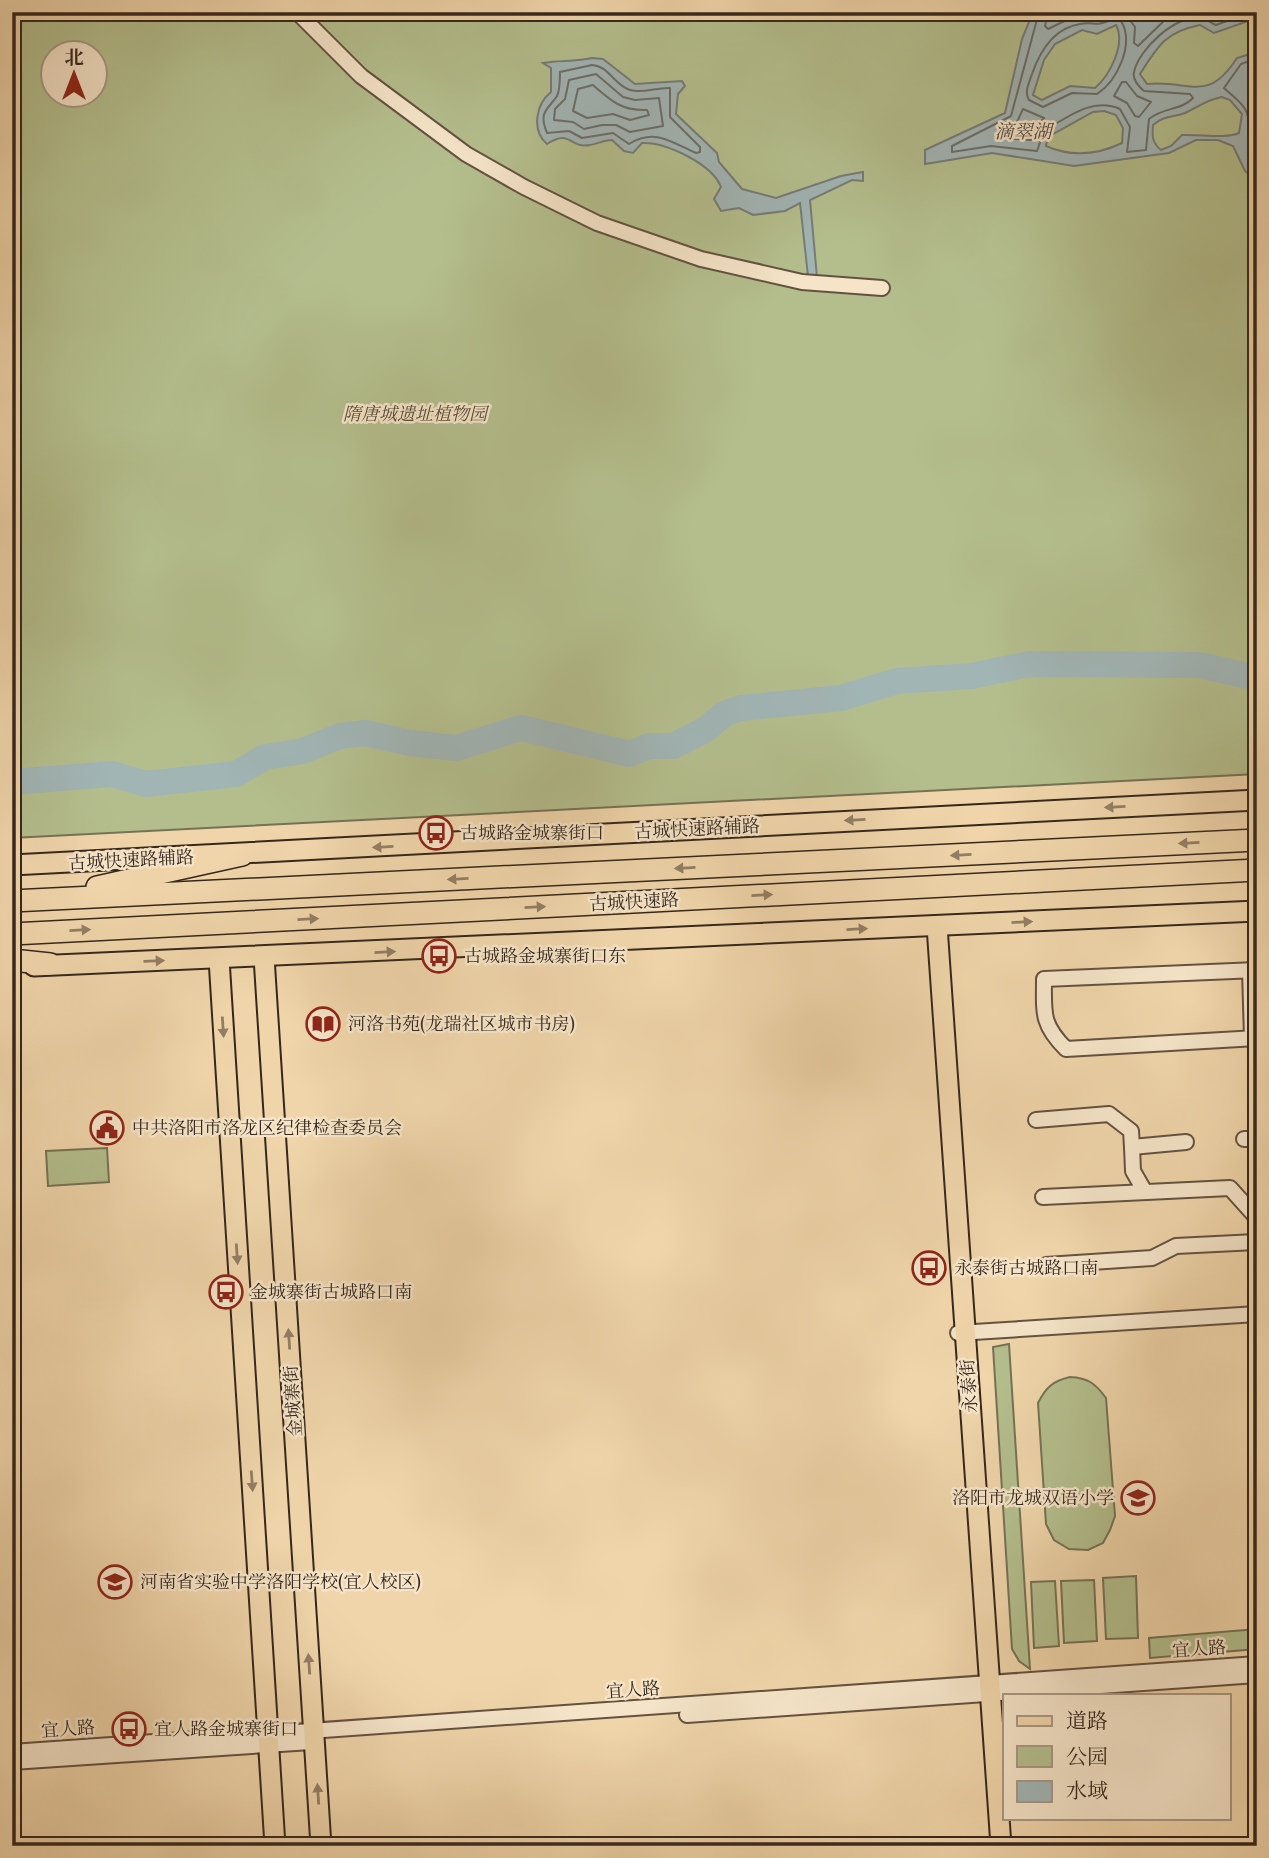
<svg xmlns="http://www.w3.org/2000/svg" width="1269" height="1858" viewBox="0 0 1269 1858" font-family="'Libre Caslon Text','Noto Serif SC',serif">
<style>
.green{fill:#b4be8d;stroke:#757255;stroke-width:2;fill-rule:evenodd}
.water{fill:#a1b5b5;stroke:#767c78;stroke-width:2;fill-rule:evenodd}
.lines{fill:none;stroke-linecap:round;stroke-linejoin:round}
.shore{stroke:#6c6e69;stroke-width:2}
.river{stroke:#a1b5b5;stroke-width:26}
.minor-casing{stroke:#645240;stroke-width:18}
.major-casing{stroke:#36271d;stroke-width:23}
.highway-casing{stroke:#36271d;stroke-width:24}
.minor{stroke:#f5e4c8;stroke-width:14}
.major{stroke:#f0d5aa;stroke-width:19}
.highway{stroke:#f0d5aa;stroke-width:21}
.oneway{fill:#937e64}
.labels{text-anchor:middle;stroke-width:5;stroke-linejoin:round;paint-order:stroke}
.park-label{font-size:18px;font-style:italic;fill:#564d39;stroke:#f5e4c8}
.street-label{font-size:18px;fill:#36271d;stroke:#f5e4c8}
.poi-label{font-size:18px;fill:#36271d;stroke:#f5e4c8;text-anchor:start}
.water-label{font-size:19px;font-style:italic;fill:#514a43;stroke:#f5e4c8}
</style>
<rect width="100%" height="100%" fill="#f0d5aa"/>
<filter id="stains"><feTurbulence type="fractalNoise" baseFrequency=".00286" numOctaves="4"/><feColorMatrix values="0 0 0 0 .2 0 0 0 0 .09 0 0 0 0 .02 0 0 0 .5 -.17"/></filter>
<radialGradient id="worn" r=".72"><stop offset=".6" stop-color="#630" stop-opacity="0"/><stop offset="1" stop-color="#630" stop-opacity=".3"/></radialGradient>
<g class="green">
<path d="M12,12H1257V774L12,838ZM52,52H94V94H52Z"/>
<polygon points="107,1148 109,1182 48,1186 46,1151"/>
<polygon points="1009,1344 1030,1669 1019,1661 1012,1649 993,1347"/>
<path d="M1070,1377C1088,1378 1095,1383 1106,1398L1115,1516L1110,1530L1103,1543L1088,1550L1069,1549L1054,1540L1046,1524L1038,1403C1046,1387 1053,1381 1070,1377Z"/>
<polygon points="1136,1576 1138,1638 1106,1639 1103,1578"/>
<polygon points="1094,1580 1097,1641 1064,1643 1061,1581"/>
<polygon points="1055,1581 1059,1646 1034,1648 1031,1582"/>
<polygon points="1257,1629 1257,1649 1150,1658 1149,1638"/>
</g>
<g class="water">
<path d="M1033,12H1257V25L1248,21L1214,33L1200,25C1165,32 1158,46 1140,74L1147,84C1192,80 1207,104 1237,58L1250,54L1257,48V136L1252,142L1257,161V182L1245,171L1233,146L1218,140H1196L1169,153L1074,166L992,153L925,164V150L1005,113L1022,39ZM1116,25C1126,44 1110,75 1095,88L1070,86L1042,100L1033,95L1044,60L1055,44L1082,30L1097,34ZM1222,97L1230,100L1242,114L1239,133C1226,139 1199,134 1182,135L1171,146L1161,150C1152,143 1152,135 1153,125C1164,115 1173,118 1185,113C1198,107 1206,100 1222,97ZM1104,111L1116,115L1123,128L1122,143C1097,155 1071,157 1046,146L1048,137L1093,112Z"/>
<path d="M592,58L603,59L635,84L682,81L685,86L678,94L676,114L717,153L719,162L742,189L776,198L841,176L863,172V181L852,180L810,200L817,277L808,276L800,203L785,211L753,215L739,208L721,211L714,199L721,187C712,164 666,142 642,143L633,153L624,151L612,140C603,140 598,144 590,145C569,149 571,128 547,144C531,130 536,104 551,92V68L543,63C560,60 575,62 592,58Z"/>
</g>
<g class="lines">
<g class="shore">
<path d="M1039,12L1011,116L952,146V152L991,146L1037,151L1044,131C1068,117 1092,97 1120,109L1130,127L1127,152L1146,150L1149,119C1163,107 1181,111 1193,98L1190,94L1144,91C1139,87 1132,79 1134,72C1139,49 1176,14 1201,18C1205,18 1211,23 1216,25L1246,14L1257,16"/>
<polyline points="1048,12 1045,26 1048,29 1077,15 1096,17 1106,12"/>
<polyline points="1124,12 1135,27 1134,43 1138,46 1168,17 1182,12"/>
<path d="M1113,19L1121,21C1135,44 1117,81 1097,94L1072,93L1043,107L1029,100C1024,92 1029,83 1032,74C1040,51 1054,28 1080,24C1096,21 1093,28 1113,19Z"/>
<path d="M1257,58L1241,64L1224,88C1239,102 1250,106 1249,130L1257,132"/>
<path d="M592,65C609,66 614,85 630,90C642,94 658,87 670,88V117L700,147V152L696,153C671,142 655,128 629,144L613,133L582,138L569,131L547,133C538,111 548,110 557,96C560,90 560,78 560,72Z"/>
<polygon points="596,74 623,97 635,100 659,98 663,126 630,132 616,125 602,125 584,129 573,122 554,120 555,109 565,99 569,80"/>
<polygon points="1122,82 1126,82 1137,96 1151,102 1139,117 1135,116 1127,103 1114,96"/>
<path d="M593,85C611,101 622,111 647,110L649,115L630,120L613,114L587,118L573,111L578,89Z"/>
<polygon points="1023,109 1044,118 1035,129 1031,140 1001,138 1000,133 1016,124"/>
</g>
<polyline class="river" points="12,782 112,774 146,784 236,774 265,757 303,751 340,736 366,733 410,743 456,748 521,728 630,754 649,746 673,746 705,730 724,714 741,708 841,698 897,681 971,676 1029,664 1199,665 1257,678"/>
<defs>
<g id="minor">
<polyline points="297,12 361,76 466,154 524,187 597,223 701,259 802,282 882,288"/>
<polyline points="1250,970 1252,1038"/>
<path d="M1257,970L1044,979C1044,1013 1041,1024 1066,1049L1257,1038"/>
<polyline points="1036,1120 1109,1114 1131,1131 1132,1147 1186,1142"/>
<polyline points="1244,1139 1257,1139"/>
<polyline points="1132,1147 1133,1171 1145,1192"/>
<polyline points="1043,1197 1230,1188 1257,1218"/>
<polyline points="1256,1218 1257,1257"/>
<polyline points="1046,1265 1152,1258 1176,1246 1256,1242"/>
<polyline points="958,1333 1257,1314"/>
<polyline points="687,1715 1257,1675"/>
<polyline points="12,1752 1257,1664"/>
<polyline points="12,1762 311,1742"/>
</g>
<g id="major">
<polyline points="12,865 1257,800"/>
<polyline points="937,926 1001,1846"/>
<polyline points="264,957 321,1846"/>
<polyline points="219,959 275,1846"/>
<polyline points="34,966 1257,911"/>
</g>
<g id="highway">
<polyline points="97,887 242,855"/>
<polyline points="12,901 1257,840"/>
<polyline points="12,934 1257,870"/>
<polyline points="12,960 50,964"/>
</g>
</defs>
<use href="#minor" class="minor-casing"/>
<use href="#major" class="major-casing"/>
<use href="#highway" class="highway-casing"/>
<use href="#minor" class="minor"/>
<use href="#major" class="major"/>
<use href="#highway" class="highway"/>
</g>
<defs><path id="oneway-solid" d="M-6-.8H1V-3.2L6.5 0L1 3.2V.8H-6Z" transform="scale(1.75)"/></defs>
<g class="oneway">
<use href="#oneway-solid" transform="translate(1115 807) rotate(177)"/>
<use href="#oneway-solid" transform="translate(855 820) rotate(177)"/>
<use href="#oneway-solid" transform="translate(1189 843) rotate(177)"/>
<use href="#oneway-solid" transform="translate(383 847) rotate(177)"/>
<use href="#oneway-solid" transform="translate(961 855) rotate(177)"/>
<use href="#oneway-solid" transform="translate(685 868) rotate(177)"/>
<use href="#oneway-solid" transform="translate(458 879) rotate(177)"/>
<use href="#oneway-solid" transform="translate(762 895) rotate(-3)"/>
<use href="#oneway-solid" transform="translate(535 907) rotate(-3)"/>
<use href="#oneway-solid" transform="translate(308 919) rotate(-3)"/>
<use href="#oneway-solid" transform="translate(1022 922) rotate(-3)"/>
<use href="#oneway-solid" transform="translate(857 929) rotate(-3)"/>
<use href="#oneway-solid" transform="translate(80 930) rotate(-3)"/>
<use href="#oneway-solid" transform="translate(385 952) rotate(-3)"/>
<use href="#oneway-solid" transform="translate(154 961) rotate(-2)"/>
<use href="#oneway-solid" transform="translate(223 1027) rotate(86)"/>
<use href="#oneway-solid" transform="translate(237 1254) rotate(86)"/>
<use href="#oneway-solid" transform="translate(289 1339) rotate(-94)"/>
<use href="#oneway-solid" transform="translate(252 1481) rotate(86)"/>
<use href="#oneway-solid" transform="translate(309 1664) rotate(-94)"/>
<use href="#oneway-solid" transform="translate(318 1794) rotate(-94)"/>
</g>
<defs>
<symbol id="bus-ring" viewBox="-11 -11 22 22"><circle r="9.5" fill="#f5e4c8" stroke="#8f2418" stroke-width="1.5"/><path d="M-5-6H5V4H4V6H2V4H-2V6H-4V4H-5ZM-3.5-4V0h7V-4ZM-3.5 1.2v1.5H-2V1.2ZM2 1.2v1.5H3.5V1.2Z" fill="#8f2418"/></symbol>
<symbol id="library-ring" viewBox="-11 -11 22 22"><circle r="9.5" fill="#f5e4c8" stroke="#8f2418" stroke-width="1.5"/><path d="M-6-4Q-3-5.5-.7-3.5V5Q-3 3-6 4ZM6-4Q3-5.5 .7-3.5V5Q3 3 6 4Z" fill="#8f2418"/></symbol>
<symbol id="civic-ring" viewBox="-11 -11 22 22"><circle r="9.5" fill="#f5e4c8" stroke="#8f2418" stroke-width="1.5"/><path d="M-.6-6.5H3V-4.5H.6V-3L4-1V1h2V6H-6V1h2V-1L-.6-3ZM-1.2 2.5V6h2.4V2.5Z" fill="#8f2418"/></symbol>
<symbol id="school-ring" viewBox="-11 -11 22 22"><circle r="9.5" fill="#f5e4c8" stroke="#8f2418" stroke-width="1.5"/><path d="M0-5L7-2L0 1L-7-2ZM-4 1L0 2.5L4 1V4Q0 6-4 4Z" fill="#8f2418"/></symbol>
</defs>
<g fill-rule="evenodd">
<use href="#bus-ring" x="417" y="814" width="38" height="38"/>
<use href="#bus-ring" x="420" y="937" width="38" height="38"/>
<use href="#library-ring" x="304" y="1005" width="38" height="38"/>
<use href="#civic-ring" x="88" y="1109" width="38" height="38"/>
<use href="#bus-ring" x="910" y="1249" width="38" height="38"/>
<use href="#bus-ring" x="207" y="1273" width="38" height="38"/>
<use href="#school-ring" x="1119" y="1479" width="38" height="38"/>
<use href="#school-ring" x="96" y="1563" width="38" height="38"/>
<use href="#bus-ring" x="110" y="1710" width="38" height="38"/>
</g>
<g class="labels">
<g class="park-label">
<text x="415" y="420">隋唐城遗址植物园</text>
</g>
<g class="street-label">
<text transform="translate(697 829) rotate(-3)" y="6">古城快速路辅路</text>
<text transform="translate(131 860) rotate(-3)" y="6">古城快速路辅路</text>
<text transform="translate(634 902) rotate(-3)" y="6">古城快速路</text>
<text transform="translate(969 1386) rotate(-94)" y="6">永泰街</text>
<text transform="translate(293 1401) rotate(-94)" y="6">金城寨街</text>
<text transform="translate(1199 1649) rotate(-4)" y="6">宜人路</text>
<text transform="translate(633 1690) rotate(-4)" y="6">宜人路</text>
<text transform="translate(68 1729) rotate(-4)" y="6">宜人路</text>
</g>
<g class="poi-label">
<text x="460" y="839">古城路金城寨街口</text>
<text x="464" y="962">古城路金城寨街口东</text>
<text x="348" y="1030">河洛书苑(龙瑞社区城市书房)</text>
<text x="132" y="1134">中共洛阳市洛龙区纪律检查委员会</text>
<text x="954" y="1274">永泰街古城路口南</text>
<text x="250" y="1298">金城寨街古城路口南</text>
<text x="1114" y="1504" text-anchor="end">洛阳市龙城双语小学</text>
<text x="140" y="1588">河南省实验中学洛阳学校(宜人校区)</text>
<text x="154" y="1735">宜人路金城寨街口</text>
</g>
<g class="water-label">
<text x="1023" y="138">滴翠湖</text>
</g>
</g>
<rect width="1269" height="1858" fill="none" stroke="#f0d5aa" stroke-width="42"/>
<rect x="14" y="14" width="1241" height="1830" fill="none" stroke="#36271d" stroke-width="3.5"/>
<rect x="21" y="21" width="1227" height="1816" fill="none" stroke="#36271d" stroke-width="2"/>
<rect x="1003" y="1694" width="228" height="126" fill="#f5e4c8" stroke="#a99884" stroke-width="2"/>
<rect x="1017" y="1716" width="35" height="10" fill="#f0d5aa" stroke="#a99884" stroke-width="2"/>
<text x="1066" y="1728" font-size="21" fill="#36271d">道路</text>
<rect x="1017" y="1746" width="35" height="21" fill="#b4be8d" stroke="#a99884" stroke-width="2"/>
<text x="1066" y="1764" font-size="21" fill="#36271d">公园</text>
<rect x="1017" y="1781" width="35" height="21" fill="#a1b5b5" stroke="#a99884" stroke-width="2"/>
<text x="1066" y="1798" font-size="21" fill="#36271d">水域</text>
<g transform="translate(74 74)"><circle r="33" fill="#f5e4c8" stroke="#a99884" stroke-width="2"/>
<path d="M0-5L12 26L0 18L-12 26Z" fill="#8f2418"/>
<text y="-10" font-size="19" font-weight="bold" text-anchor="middle" fill="#36271d">北</text>
</g>
<rect width="100%" height="100%" filter="url(#stains)"/>
<rect width="100%" height="100%" fill="url(#worn)"/>
</svg>
